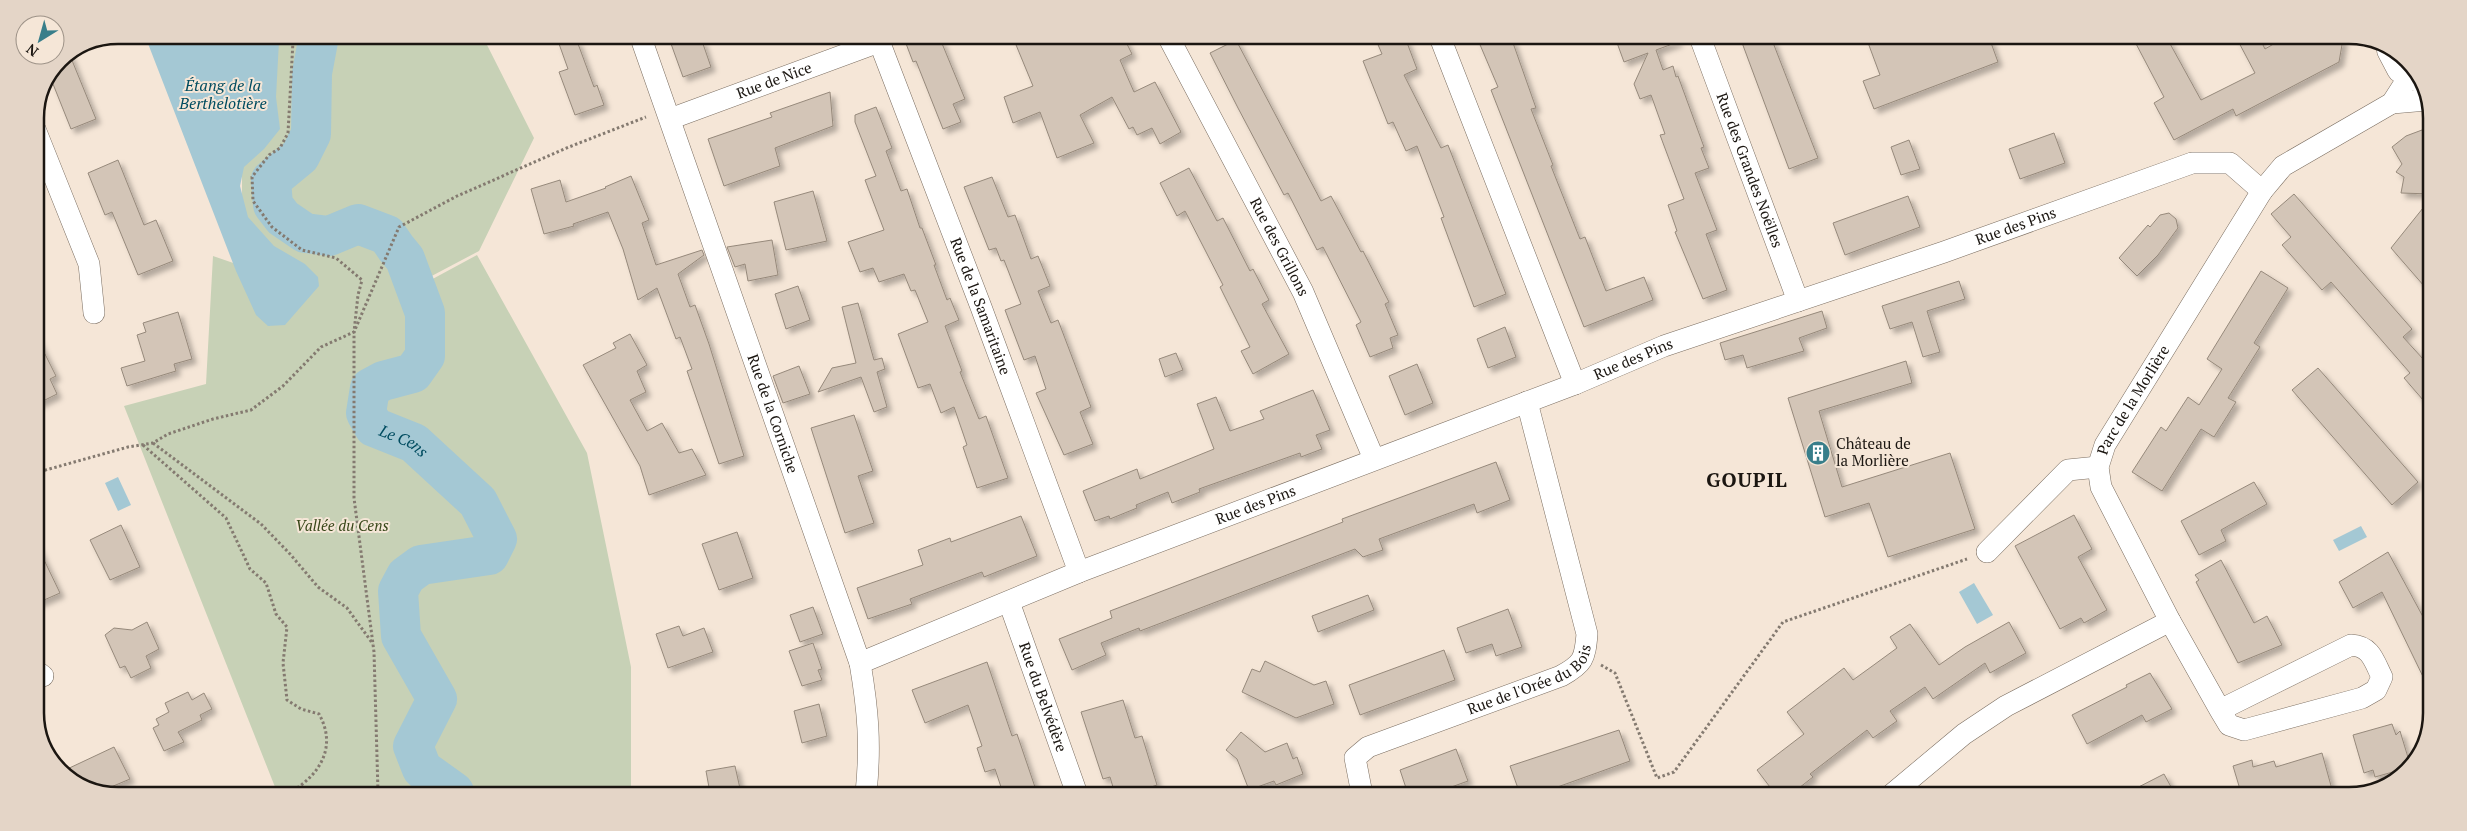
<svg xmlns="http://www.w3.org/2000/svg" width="2467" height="831" viewBox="0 0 2467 831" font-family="'PT Serif',serif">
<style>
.green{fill:#c7d1b6}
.water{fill:#a4c8d4}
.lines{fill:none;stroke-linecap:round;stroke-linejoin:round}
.river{stroke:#a4c8d4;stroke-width:40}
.building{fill:#d3c5b7;stroke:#96897b;filter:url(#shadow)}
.street-casing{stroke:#7a6d60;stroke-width:22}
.secondary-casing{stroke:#7a6d60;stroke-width:29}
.path{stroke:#847a70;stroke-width:3;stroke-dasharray:2.5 2.5;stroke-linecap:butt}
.street{stroke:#fff;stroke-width:21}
.secondary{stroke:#fff;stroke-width:28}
.labels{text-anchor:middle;stroke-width:4;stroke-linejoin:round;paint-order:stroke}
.street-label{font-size:15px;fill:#1b1611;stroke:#f5e6d7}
.poi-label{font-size:15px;fill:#1b1611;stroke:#f5e6d7;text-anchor:start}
.park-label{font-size:15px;font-style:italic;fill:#384719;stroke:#f5e6d7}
.water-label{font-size:16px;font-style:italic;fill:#004c60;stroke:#f5e6d7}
.district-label{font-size:20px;font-weight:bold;letter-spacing:1px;fill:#1b1611;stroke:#f5e6d7}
.rim{fill:none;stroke:#1b1611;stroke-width:2.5}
</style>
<defs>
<filter id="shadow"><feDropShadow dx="4.5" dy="4.5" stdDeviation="2.5" flood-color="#0004"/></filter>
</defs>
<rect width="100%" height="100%" fill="#f5e6d7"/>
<polygon class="green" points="270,41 485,41 534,138 479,251 426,279 427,282 477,255 587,453 631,667 631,793 277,792 124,406 206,384 213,256 242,266 242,167"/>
<g class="water">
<polygon points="147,41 279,41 276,97 280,129 264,149 244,167 240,186 248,217 274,246 305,264 318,277 319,286 285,325 268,326 256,315 236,271"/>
<polygon points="118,477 131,505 118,511 105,483"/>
<polygon points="2361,526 2367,537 2339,551 2333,540"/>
<polygon points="1974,583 1993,615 1977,624 1959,592"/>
</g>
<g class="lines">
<path class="river" id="s1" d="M318,41L312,73L311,134L300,156L271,180L273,205L283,218L305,233L329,236L358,224L387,235L396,248L405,259L425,313V356L413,373L383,381L370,388L366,413L374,427L414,443L478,502L497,539L489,555L421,565L406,576L398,591L401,636L437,699L413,746L422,769L454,792"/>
</g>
<g class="building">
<polygon points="2237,39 2260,39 2265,49 2282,39 2343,39 2339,62 2236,116 2233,109 2174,140 2154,103 2164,97 2134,40 2168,40 2201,100 2255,73"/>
<polygon points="1014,40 1125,40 1132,54 1120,60 1134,92 1155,82 1181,132 1160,144 1152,128 1137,135 1133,127 1129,129 1112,97 1080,115 1094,143 1057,158 1040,112 1013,123 1004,97 1033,86"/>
<polygon points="1236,40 1321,201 1331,196 1361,252 1363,251 1389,302 1385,304 1398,335 1390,338 1393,348 1370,357 1356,325 1361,322 1323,247 1317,250 1288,193 1284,195 1238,108 1210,53"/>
<polygon points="1376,40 1406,40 1417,69 1404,75 1441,148 1448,145 1506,294 1474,307 1441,218 1444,217 1417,146 1406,151 1393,122 1388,124 1363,61 1382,54"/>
<polygon points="1478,40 1512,40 1536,108 1531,109 1553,165 1551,166 1580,239 1585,237 1606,291 1644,277 1653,300 1584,327 1491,90 1498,87"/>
<polygon points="1616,40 1678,40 1678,42 1656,50 1663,70 1673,66 1676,77 1678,76 1704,147 1701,148 1709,168 1695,173 1717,230 1706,234 1727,290 1703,299 1675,232 1677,231 1668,205 1684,199 1660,135 1665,134 1651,95 1640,99 1634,84 1648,53 1624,62"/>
<polygon points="1741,40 1772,40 1818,158 1789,169"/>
<polygon points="1867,40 1990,40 1998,62 1874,109 1863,81 1880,75"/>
<polygon points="558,41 577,41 594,87 597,85 604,105 575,115 559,72 568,69"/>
<polygon points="670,41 702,41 711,67 683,77"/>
<polygon points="905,41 941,41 965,99 953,104 961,122 943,129 916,61 913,62"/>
<polygon points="69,53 96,119 71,129 51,79 60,59"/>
<polygon points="830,92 833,126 775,148 780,166 724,186 708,139 772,117 770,113"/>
<polygon points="876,107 892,148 886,151 901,191 907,189 920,228 922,228 936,265 934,265 947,300 950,298 959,320 945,326 962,371 960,372 979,419 986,416 1008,478 977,488 963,447 967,445 954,407 941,413 930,384 918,388 898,334 928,322 915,290 911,291 904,274 879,282 873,268 860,272 848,242 884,230 865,180 876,176 855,122 855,115"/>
<polygon points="2422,130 2432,145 2431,194 2401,193 2404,177 2396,172 2402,164 2392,147 2406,136"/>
<polygon points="2054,133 2065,163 2020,179 2009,149"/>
<polygon points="1909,140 1920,169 1901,175 1891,147"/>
<polygon points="118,160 144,225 156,220 173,261 138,275 112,212 105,215 88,173"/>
<polygon points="1189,168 1217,221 1223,218 1250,271 1253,269 1269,300 1262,304 1289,354 1253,374 1241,351 1250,347 1220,287 1223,285 1185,211 1177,216 1160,183"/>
<polygon points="631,176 649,220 642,223 656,265 702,250 704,255 678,274 690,307 695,305 709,344 744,456 719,464 687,371 692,369 680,337 676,339 657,288 638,300 623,249 608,212 573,224 574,226 544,234 531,189 560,180 566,202 606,188 605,187"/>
<polygon points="992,177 1008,217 1015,215 1031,259 1038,256 1050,286 1038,291 1051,323 1058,320 1091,407 1080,412 1093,444 1064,455 1036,393 1046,389 1035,356 1024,360 1005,310 1021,304 1004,260 1001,261 996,248 989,250 964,187"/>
<polygon points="813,191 827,241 786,250 774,202"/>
<polygon points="2294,194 2412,329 2403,337 2424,360 2430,355 2430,408 2404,378 2410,373 2331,282 2322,290 2282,245 2291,237 2271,214"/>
<polygon points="1908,196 1920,227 1845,255 1833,223"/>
<polygon points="2431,198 2431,294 2391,248"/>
<polygon points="2169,213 2176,219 2178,228 2158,255 2137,276 2119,258 2148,225 2150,227 2160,215"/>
<polygon points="772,240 778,275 748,281 745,264 735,267 727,247"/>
<polygon points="2261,271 2288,288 2254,343 2260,347 2228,398 2236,402 2214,437 2201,429 2162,491 2132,472 2161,427 2166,431 2188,397 2199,405 2222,369 2207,359"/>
<polygon points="1959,281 1965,299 1927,311 1940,352 1923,357 1912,322 1890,329 1882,306"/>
<polygon points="798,286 810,320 786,329 775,294"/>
<polygon points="858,303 874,360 882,358 885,369 877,372 887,407 874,412 861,377 818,392 832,368 856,363 842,307"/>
<polygon points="1822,311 1827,328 1799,338 1804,351 1747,368 1743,355 1725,360 1720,343"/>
<polygon points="178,312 192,359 174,364 176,371 127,386 121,368 145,361 137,335 146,332 143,323"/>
<polygon points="1505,327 1516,357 1488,368 1477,339"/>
<polygon points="35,334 56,376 50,379 57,394 35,405"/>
<polygon points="630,334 647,365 637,371 646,392 630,400 647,431 662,423 679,453 692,449 706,475 649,495 640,466 583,365 616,348 613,343"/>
<polygon points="1176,353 1183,370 1165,377 1159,359"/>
<polygon points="1906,361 1912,383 1819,411 1842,487 1950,453 1975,529 1888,557 1869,503 1825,517 1788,398"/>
<polygon points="1417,364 1433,403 1405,415 1389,376"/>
<polygon points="799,366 810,394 783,403 773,376"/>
<polygon points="2318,368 2418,482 2392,505 2292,390"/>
<polygon points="1313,390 1330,430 1316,435 1322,449 1301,457 1300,453 1199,489 1200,492 1172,503 1168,492 1136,505 1137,508 1110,519 1109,516 1095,521 1083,491 1137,469 1140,479 1214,449 1197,404 1216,397 1230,431 1264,419 1260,411"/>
<polygon points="854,415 873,471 858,476 874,523 845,533 811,428"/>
<polygon points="1496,462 1510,500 1477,513 1474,504 1379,539 1383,550 1363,557 1355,549 1140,631 1139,628 1101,643 1106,655 1072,670 1059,639 1112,618 1110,611 1343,522 1342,519"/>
<polygon points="2254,482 2267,504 2221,530 2226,541 2199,555 2181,521"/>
<polygon points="2074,515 2092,549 2078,557 2107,610 2084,623 2081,618 2060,629 2015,546"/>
<polygon points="1021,516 1037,556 984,577 982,572 910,599 912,604 868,619 857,588 923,565 918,550 950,538 951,542"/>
<polygon points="121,525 140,567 110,580 90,540"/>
<polygon points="737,532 753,578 719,590 702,544"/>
<polygon points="35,541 60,593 35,604"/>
<polygon points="2388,552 2428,626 2428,687 2382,592 2353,608 2339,582"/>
<polygon points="2221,560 2254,623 2267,616 2282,645 2238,663 2196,582 2199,580 2195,575"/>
<polygon points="1368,595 1374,610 1318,632 1312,616"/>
<polygon points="813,607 823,634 800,642 790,615"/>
<polygon points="1508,609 1522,647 1496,656 1492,644 1466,653 1457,628"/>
<polygon points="147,622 159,649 146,656 151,668 131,678 125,666 120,668 105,635 114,628 132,630"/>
<polygon points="2009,622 2026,653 1990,673 1985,663 1933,699 1925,687 1890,711 1897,721 1873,738 1867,730 1810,774 1813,777 1790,795 1776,795 1757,770 1804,734 1787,712 1844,668 1853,680 1871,667 1897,648 1890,637 1910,624 1939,665 1965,647"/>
<polygon points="679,626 683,636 704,628 713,652 668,668 656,634"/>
<polygon points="813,643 822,669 818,670 822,680 802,686 789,651"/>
<polygon points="1444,650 1455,680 1360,715 1349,685"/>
<polygon points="1265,661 1314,685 1326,681 1334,704 1296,718 1242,692 1252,669 1260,672"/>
<polygon points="987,662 1012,736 1017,734 1037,793 1003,793 995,769 985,772 977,748 982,746 968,705 925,723 912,690"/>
<polygon points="2150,673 2172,709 2146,722 2142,715 2087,744 2072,715 2127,687 2126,685"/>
<polygon points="188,692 192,700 204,693 212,709 200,715 202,720 178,732 184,742 164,751 153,728 159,725 156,719 169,712 165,703"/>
<polygon points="1123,700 1135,738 1142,736 1157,785 1130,794 1115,794 1110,777 1103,779 1081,712"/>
<polygon points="819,704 827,736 802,743 794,711"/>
<polygon points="2392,724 2396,735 2400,731 2410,764 2407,768 2375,777 2373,770 2364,773 2353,735"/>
<polygon points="1619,730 1630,761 1538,794 1520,794 1510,766"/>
<polygon points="1241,732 1265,752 1287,743 1293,759 1297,757 1303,774 1276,785 1274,781 1249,790 1237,759 1226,750"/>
<polygon points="114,747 130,779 111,787 114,792 92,792 63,771"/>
<polygon points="1456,749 1468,781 1432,794 1408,794 1400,770"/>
<polygon points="2322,753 2333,793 2322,796 2305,796 2303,787 2273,796 2242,796 2233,766 2252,760 2253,767 2274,761 2276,767"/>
<polygon points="735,766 741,793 710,793 706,771"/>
<polygon points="2164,774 2176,796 2121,796"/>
</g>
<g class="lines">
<defs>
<g id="street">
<path id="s2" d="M1170,40L1303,292L1374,459"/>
<polyline points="1441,40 1575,384"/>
<path id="s3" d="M1701,40L1798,301"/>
<path id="s4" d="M642,41L860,663C868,710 871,745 866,793"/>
<path id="s5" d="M879,41L981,307L1079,572"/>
<polyline points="2392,103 2427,100"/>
<path id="s6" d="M670,119L879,42"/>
<polyline points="35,129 89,264 94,313"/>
<polyline points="1987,552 2068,470 2098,467"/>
<path id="s7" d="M1009,602L1077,794"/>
<path id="s8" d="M860,663L1079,572L1575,384L1664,346L1944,252L2192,163H2230L2262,191L2283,166L2392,103L2410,75"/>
<polyline points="35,670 43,676"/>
<path id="s9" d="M2220,710L2229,725L2244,730L2362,698L2376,690L2382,677C2374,661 2371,646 2351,645L2220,710L2170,621L2101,487L2098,467L2105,445L2262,191"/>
<path id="s10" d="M1362,794L1355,758L1368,747L1561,676C1583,664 1585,659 1587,634L1527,402"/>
<polyline points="1891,795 1964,734 2006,706 2170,621"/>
</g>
<polyline id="secondary" points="2391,50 2401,69 2419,78"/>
</defs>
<use href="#street" class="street-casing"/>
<use href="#secondary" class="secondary-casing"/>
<g class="path">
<polyline points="153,443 261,524 290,554 318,587 347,608 373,644"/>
<path d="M143,445L226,518L250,569L266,583L276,614L287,627L283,663L287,700L301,709L319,714C337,746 321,774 291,792"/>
<polyline points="35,473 128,447 153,443 168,434 213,419 251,410 283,386 321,347 354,332 358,295 362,280 336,258 302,250 272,227 253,201 252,177 269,155 280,148 288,133 293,41"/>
<polyline points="1601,665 1615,673 1657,778 1674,772 1783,622 1967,559"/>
<polyline points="378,792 374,652 354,498 354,332 399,227 457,196 569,147 646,117"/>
</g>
<use href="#street" class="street"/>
<use href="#secondary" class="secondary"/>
</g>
<defs>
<symbol id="building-disc" viewBox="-11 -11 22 22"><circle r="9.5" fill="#387e8a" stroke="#f5e6d7"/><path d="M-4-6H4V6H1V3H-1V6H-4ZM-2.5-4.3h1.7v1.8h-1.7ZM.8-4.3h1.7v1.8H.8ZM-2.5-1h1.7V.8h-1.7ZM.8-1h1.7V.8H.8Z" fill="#fff"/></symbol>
</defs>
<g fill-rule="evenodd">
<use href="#building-disc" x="1804" y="439" width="28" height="28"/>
</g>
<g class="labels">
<g class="street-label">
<text dy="5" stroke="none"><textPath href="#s6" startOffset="111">Rue de Nice</textPath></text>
<text dy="5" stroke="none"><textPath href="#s3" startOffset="139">Rue des Grandes Noëlles</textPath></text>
<text dy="5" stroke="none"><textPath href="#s8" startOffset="1236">Rue des Pins</textPath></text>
<text dy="5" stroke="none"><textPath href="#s2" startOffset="234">Rue des Grillons</textPath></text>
<text dy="5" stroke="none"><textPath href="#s5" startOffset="284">Rue de la Samaritaine</textPath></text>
<text dy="5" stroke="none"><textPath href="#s8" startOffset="831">Rue des Pins</textPath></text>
<text dy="5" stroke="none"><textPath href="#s9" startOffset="729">Parc de la Morlière</textPath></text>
<text dy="5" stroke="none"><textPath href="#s4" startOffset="395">Rue de la Corniche</textPath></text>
<text dy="5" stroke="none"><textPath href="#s8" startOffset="426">Rue des Pins</textPath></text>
<text dy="5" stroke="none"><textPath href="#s10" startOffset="231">Rue de l'Orée du Bois</textPath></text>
<text dy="5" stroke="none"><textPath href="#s7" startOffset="101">Rue du Belvédère</textPath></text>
</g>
<g class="poi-label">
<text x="1836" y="449">Château de<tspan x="1836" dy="17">la Morlière</tspan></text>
</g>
<g class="park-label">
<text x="342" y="531">Vallée du Cens</text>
</g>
<g class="water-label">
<text x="223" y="91">Étang de la<tspan x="223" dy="18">Berthelotière</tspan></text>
<text dy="6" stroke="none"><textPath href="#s1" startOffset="582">Le Cens</textPath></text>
</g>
<g class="district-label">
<text x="1747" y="487">GOUPIL</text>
</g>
</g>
<path d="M0 0H2467V831H0ZM118 44H2349A74 74 0 0 1 2423 118V713A74 74 0 0 1 2349 787H118A74 74 0 0 1 44 713V118A74 74 0 0 1 118 44Z" fill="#e4d5c7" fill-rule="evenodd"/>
<path class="rim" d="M118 44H2349A74 74 0 0 1 2423 118V713A74 74 0 0 1 2349 787H118A74 74 0 0 1 44 713V118A74 74 0 0 1 118 44Z"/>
<g transform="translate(40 40) rotate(217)"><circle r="24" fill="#f5e6d7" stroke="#9e9388"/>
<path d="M0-4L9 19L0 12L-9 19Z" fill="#387e8a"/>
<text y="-8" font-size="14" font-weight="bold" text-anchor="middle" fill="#1b1611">N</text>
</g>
</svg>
